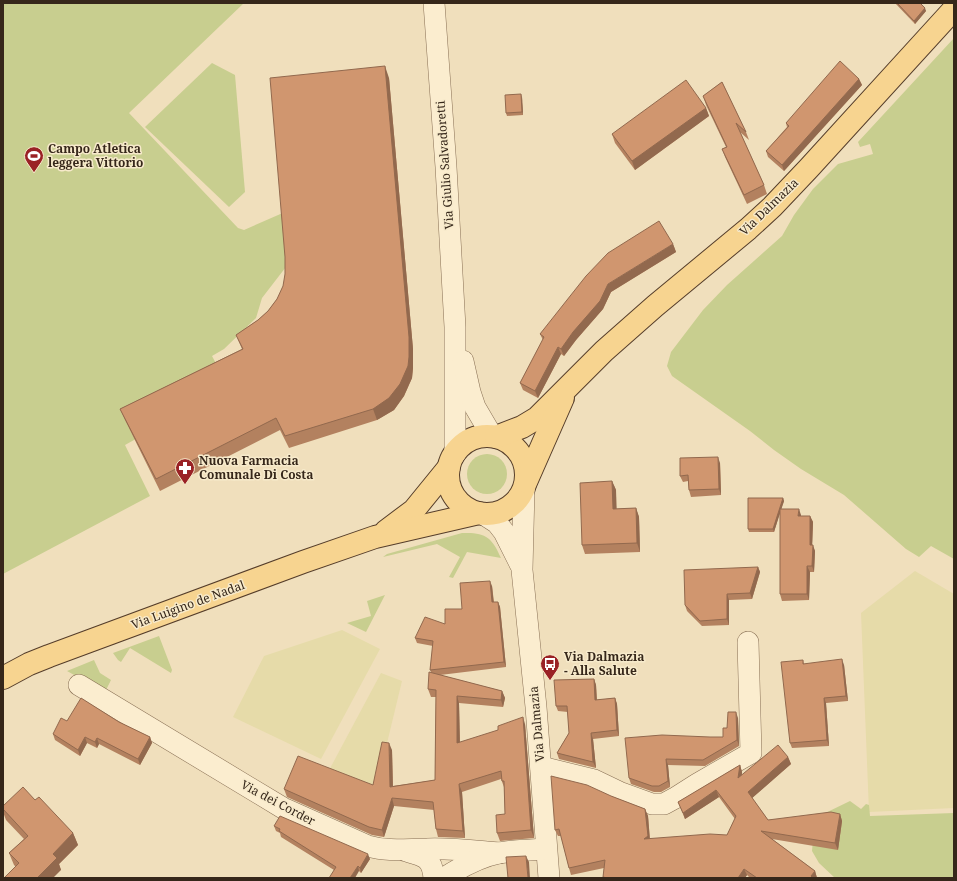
<svg xmlns="http://www.w3.org/2000/svg" width="957" height="881" viewBox="0 0 957 881" font-family="'Noto Serif',serif">
<style>
.farmland{fill:#e6dba9}
.green{fill:#c8ce8f}
.lines{fill:none;stroke-linecap:round;stroke-linejoin:round}
.minor-casing{stroke:#886f54;stroke-width:22}
.major-casing{stroke:#553d2a;stroke-width:24}
.minor{stroke:#fbedcf;stroke-width:21}
.major{stroke:#f7d490;stroke-width:22}
.wall{fill:#b3815f}
.shaded-wall{fill:#92694e}
.building{fill:#d0966f;stroke:#92694e}
.labels{text-anchor:middle;stroke-width:3;stroke-linejoin:round;paint-order:stroke}
.poi-label{font-size:12px;font-weight:bold;fill:#36271a;stroke:#f7eacb;text-anchor:start}
.street-label{font-size:12px;fill:#36271a;stroke:#f7eacb}
</style>
<rect width="100%" height="100%" fill="#f0dfbc"/>
<g class="farmland">
<polygon points="915,571 954,594 954,808 869,812 861,613"/>
<polygon points="342,630 380,649 321,759 233,717 264,656"/>
<polygon points="381,673 402,681 376,789 327,774"/>
</g>
<g class="green">
<polygon points="3,3 244,3 129,113 238,228 244,230 285,212 289,263 262,298 256,318 224,349 212,356 221,373 134,440 125,445 150,496 3,574"/>
<polygon points="954,38 954,559 931,546 919,557 906,549 844,495 801,469 774,450 750,431 672,376 667,366 671,352 703,310 727,285 782,236 794,215 813,189 838,164 873,154 870,144 860,147 858,142"/>
<polygon points="212,63 235,75 245,192 229,207 145,127"/>
<circle cx="487" cy="474" r="20"/>
<path d="M462,533C485,532 492,537 501,558L467,552L453,578L449,577L460,557L437,544L383,557L387,554Z"/>
<polygon points="385,595 366,632 347,623 371,616 367,601"/>
<polygon points="159,636 172,670 171,673 130,648 121,662 118,660 113,653"/>
<polygon points="94,660 100,673 111,680 105,692 67,671"/>
<polygon points="850,801 861,809 866,804 869,805 870,816 954,813 954,878 835,878 819,863 812,851 815,818"/>
</g>
<g class="lines">
<defs>
<g id="minor">
<polyline points="434,3 446,167 455,327 455,454"/>
<polyline points="463,361 470,392 475,407 492,436"/>
<polyline points="524,489 522,570 536,707 549,878"/>
<polyline points="483,514 497,523 504,532 520,564"/>
<path d="M79,685L283,808L368,846C388,852 407,849 427,849C451,848 475,851 499,853"/>
<polyline points="541,767 594,780 619,792 652,804 664,804 675,798 697,784 751,753 748,642"/>
<path d="M406,851C424,856 432,857 434,878"/>
<path d="M444,878C461,867 479,857 499,853C514,850 531,850 546,849"/>
</g>
<g id="major">
<circle cx="487" cy="475" r="39"/>
<polyline points="496,437 522,427 537,418 604,351 655,306 748,229 772,207 809,168 954,9"/>
<polyline points="526,482 563,398"/>
<polyline points="386,531 414,510 449,467"/>
<polyline points="3,678 29,664 49,656 303,562 375,537 479,513"/>
</g>
</defs>
<use href="#minor" class="minor-casing"/>
<use href="#major" class="major-casing"/>
<use href="#minor" class="minor"/>
<use href="#major" class="major"/>
</g>
<g class="wall">
<polygon points="895,3 920,3 926,11 915,24"/>
<polygon points="389,78 413,349 413,368 412,378 404,396 394,410 377,420 289,448 280,430 160,491 125,420 120,409 242,349 236,335 258,320 268,311 277,299"/>
<polygon points="859,79 862,85 784,171 768,157 766,151 787,127 786,123"/>
<polygon points="722,82 746,132 749,140 740,132 764,185 767,194 747,204 725,157 722,149 726,147 706,105 703,96"/>
<polygon points="522,97 523,115 507,116 506,113"/>
<polygon points="706,108 709,116 635,170 615,143 612,134"/>
<polygon points="673,244 676,252 611,292 603,309 576,340 564,356 561,354 538,398 523,390 520,383 543,340 540,334"/>
<polygon points="720,463 721,495 691,497 689,490 688,481 683,482 680,476"/>
<polygon points="612,481 616,490 616,509 636,508 639,517 640,552 585,554 582,545"/>
<polygon points="783,498 784,501 781,509 801,515 801,516 810,516 813,522 812,545 815,551 814,572 810,572 809,600 782,601 780,594 780,512 774,532 749,532 748,529"/>
<polygon points="758,567 760,572 752,599 729,600 729,625 702,626 687,611 685,605"/>
<polygon points="492,586 494,602 498,602 500,607 506,667 440,675 502,691 505,698 503,707 459,703 460,743 525,724 534,838 500,841 497,833 505,814 504,787 501,779 462,792 465,838 438,837 436,829 434,810 394,806 384,837 372,835 287,797 284,789 373,785 392,750 393,786 435,780 436,697 431,697 428,689 431,672 430,670 433,646 417,643 415,638 445,624 462,609"/>
<polygon points="803,660 804,664 844,665 848,701 826,703 829,746 792,748 790,743"/>
<polygon points="594,679 596,685 597,700 615,698 617,704 619,736 593,739 596,768 559,759 557,753 569,733 568,712 558,711 556,706"/>
<polygon points="738,718 739,746 705,766 668,765 670,787 661,792 654,792 631,784 629,778 710,737 723,737 727,728"/>
<polygon points="67,721 119,722 150,737 152,743 140,765 99,744 97,748 87,743 80,756 55,740 53,734"/>
<polygon points="788,757 791,764 752,798 768,820 840,814 842,821 838,850 772,839 815,871 817,878 750,878 747,875 745,878 604,878 603,877 604,868 571,875 569,868 561,836 558,836 555,830 611,796 645,809 648,816 650,839 727,835 735,819 719,797 685,819 678,802 740,765 742,772 742,776"/>
<polygon points="35,800 73,833 78,845 59,864 61,870 16,867 14,865 9,853 24,839 6,820 3,812 3,806"/>
<polygon points="274,826 370,859 361,873 359,871 334,870 281,837 280,833 276,831"/>
</g>
<g class="shaded-wall">
<polygon points="925,8 926,11 915,24 914,21"/>
<polygon points="385,66 389,78 413,349 413,368 412,378 404,396 394,410 377,420 373,409"/>
<polygon points="859,79 862,85 784,171 782,165"/>
<polygon points="521,94 522,97 523,115 522,112"/>
<polygon points="706,108 709,116 635,170 632,161"/>
<polygon points="673,244 676,252 611,292 603,309 576,340 564,356 561,349 573,332 608,284"/>
<polygon points="558,347 561,354 538,398 535,391"/>
<polygon points="718,457 720,463 721,495 719,489"/>
<polygon points="612,481 616,490 617,518 613,509"/>
<polygon points="783,498 784,501 774,532 773,529"/>
<polygon points="636,508 639,517 640,552 637,543"/>
<polygon points="799,509 801,515 801,522 798,516"/>
<polygon points="810,516 813,522 812,551 810,545"/>
<polygon points="813,545 815,551 814,572 812,566"/>
<polygon points="807,566 810,572 809,600 807,594"/>
<polygon points="758,567 760,572 752,599 750,593"/>
<polygon points="490,581 492,586 494,607 492,602"/>
<polygon points="727,594 729,600 729,625 727,619"/>
<polygon points="498,602 500,607 506,667 504,662"/>
<polygon points="842,659 844,665 848,701 846,696"/>
<polygon points="594,679 596,685 597,706 595,700"/>
<polygon points="502,691 505,698 503,707 501,700"/>
<polygon points="457,696 459,703 460,751 457,743"/>
<polygon points="615,698 617,704 619,736 617,730"/>
<polygon points="824,698 826,703 829,746 827,740"/>
<polygon points="736,712 738,718 739,746 737,740"/>
<polygon points="523,717 525,724 534,838 531,830"/>
<polygon points="591,733 593,739 596,768 593,762"/>
<polygon points="85,737 87,743 80,756 78,750"/>
<polygon points="150,737 152,743 140,765 138,759"/>
<polygon points="97,738 99,744 97,748 95,742"/>
<polygon points="389,743 392,750 393,794 390,787"/>
<polygon points="788,757 791,764 751,799 748,792"/>
<polygon points="666,759 668,765 670,787 668,781"/>
<polygon points="740,765 742,772 741,785 738,778"/>
<polygon points="459,784 462,792 465,838 463,831"/>
<polygon points="716,790 719,797 685,819 683,813"/>
<polygon points="392,798 394,806 384,837 382,830"/>
<polygon points="645,809 648,816 650,843 644,839"/>
<polygon points="840,814 842,821 838,850 835,843"/>
<polygon points="73,833 78,845 59,864 61,870 53,878 37,878 53,854"/>
<polygon points="368,854 370,859 361,873 360,868"/>
<polygon points="526,856 529,862 530,878 528,878"/>
<polygon points="358,866 359,871 355,878 350,878"/>
<polygon points="744,869 747,875 745,878 738,878"/>
<polygon points="815,871 817,878 812,878 811,876"/>
</g>
<g class="building">
<polygon points="897,3 920,3 925,8 914,21"/>
<polygon points="840,61 859,79 782,165 766,151 789,126 786,123"/>
<polygon points="385,66 409,337 409,357 408,366 400,384 389,398 373,409 285,436 276,418 156,479 120,409 243,349 236,335 258,320 268,311 277,299 283,286 285,274 285,257 270,78"/>
<polygon points="686,80 706,108 632,161 612,134"/>
<polygon points="722,82 746,132 736,123 764,185 744,195 722,149 727,147 703,96"/>
<polygon points="521,94 522,112 506,113 505,95"/>
<polygon points="659,221 673,244 608,284 600,301 573,332 561,349 558,347 535,391 520,383 544,337 540,334 586,276 608,253"/>
<polygon points="718,457 719,489 689,490 688,475 680,476 680,458"/>
<polygon points="612,481 613,509 636,508 637,543 582,545 580,483"/>
<polygon points="748,498 783,498 773,529 748,529"/>
<polygon points="780,509 799,509 798,516 810,516 810,545 813,545 812,566 807,566 807,594 780,594"/>
<polygon points="758,567 750,593 727,594 727,619 700,621 685,605 684,570"/>
<polygon points="490,581 492,602 498,602 504,662 430,670 433,641 415,638 425,617 445,624 445,609 462,609 460,583"/>
<polygon points="842,659 846,696 824,698 827,740 790,743 781,662 803,660 803,664"/>
<polygon points="429,672 502,691 501,700 457,696 457,743 498,730 498,726 523,717 531,830 497,833 496,815 505,814 504,781 502,781 501,771 459,784 463,831 436,829 433,802 392,798 382,830 369,827 284,789 298,756 373,785 382,742 389,743 390,787 435,780 436,690 428,689"/>
<polygon points="594,679 595,700 615,698 617,730 591,733 593,762 557,753 569,733 567,706 556,706 554,680"/>
<polygon points="81,698 119,722 150,737 138,759 97,738 95,742 85,737 78,750 53,734 61,718 67,721"/>
<polygon points="728,712 736,712 737,740 703,760 666,759 668,781 659,786 652,786 629,778 625,738 662,735 710,737 723,737 723,728 727,728"/>
<polygon points="778,745 788,757 748,792 768,820 831,812 840,814 835,843 761,831 815,871 811,876 813,878 757,878 744,869 738,878 607,878 603,877 605,860 569,868 559,829 555,830 551,776 587,785 611,796 645,809 648,836 644,839 710,834 727,835 736,816 716,790 683,813 678,802 740,765 738,778"/>
<polygon points="23,787 35,800 39,797 73,833 53,854 57,858 37,878 4,878 19,863 9,853 28,836 3,809 3,806"/>
<polygon points="280,816 368,854 360,868 358,866 350,878 329,878 336,867 279,831 280,829 274,826"/>
<polygon points="526,856 528,878 508,878 506,857"/>
</g>
<defs>
<symbol id="stadium-pin" viewBox="-11 -11 22 30"><path d="M0 17L-7.5 6A9.5 9.5 0 1 1 7.5 6Z" fill="#9a2125" stroke="#f7eacb"/><path d="M0-5a6.5 5 0 1 0 0 10a6.5 5 0 1 0 0-10ZM-3.5-1.8h7v3.6h-7Z" fill="#fff"/></symbol>
<symbol id="pharmacy-pin" viewBox="-11 -11 22 30"><path d="M0 17L-7.5 6A9.5 9.5 0 1 1 7.5 6Z" fill="#9a2125" stroke="#f7eacb"/><path d="M-2-6h4v4h4v4h-4v4h-4v-4h-4v-4h4Z" fill="#fff"/></symbol>
<symbol id="bus-pin" viewBox="-11 -11 22 30"><path d="M0 17L-7.5 6A9.5 9.5 0 1 1 7.5 6Z" fill="#9a2125" stroke="#f7eacb"/><path d="M-5-6H5V4H4V6H2V4H-2V6H-4V4H-5ZM-3.5-4V0h7V-4ZM-3.5 1.2v1.5H-2V1.2ZM2 1.2v1.5H3.5V1.2Z" fill="#fff"/></symbol>
</defs>
<g fill-rule="evenodd">
<use href="#stadium-pin" x="23" y="145" width="22" height="30"/>
<use href="#pharmacy-pin" x="174" y="457" width="22" height="30"/>
<use href="#bus-pin" x="539" y="653" width="22" height="30"/>
</g>
<g class="labels">
<g class="poi-label">
<text x="48" y="153">Campo Atletica<tspan x="48" dy="14">leggera Vittorio</tspan></text>
<text x="199" y="465">Nuova Farmacia<tspan x="199" dy="14">Comunale Di Costa</tspan></text>
<text x="564" y="661">Via Dalmazia<tspan x="564" dy="14">- Alla Salute</tspan></text>
</g>
<g class="street-label">
<text transform="translate(445 165) rotate(-94)" y="4">Via Giulio Salvadoretti</text>
<text transform="translate(769 207) rotate(-44)" y="4">Via Dalmazia</text>
<text transform="translate(188 605) rotate(-20)" y="4">Via Luigino de Nadal</text>
<text transform="translate(537 724) rotate(-95)" y="4">Via Dalmazia</text>
<text transform="translate(278 803) rotate(28)" y="4">Via dei Corder</text>
</g>
</g>
<rect width="957" height="881" fill="none" stroke="#36271a" stroke-width="8"/>
</svg>
